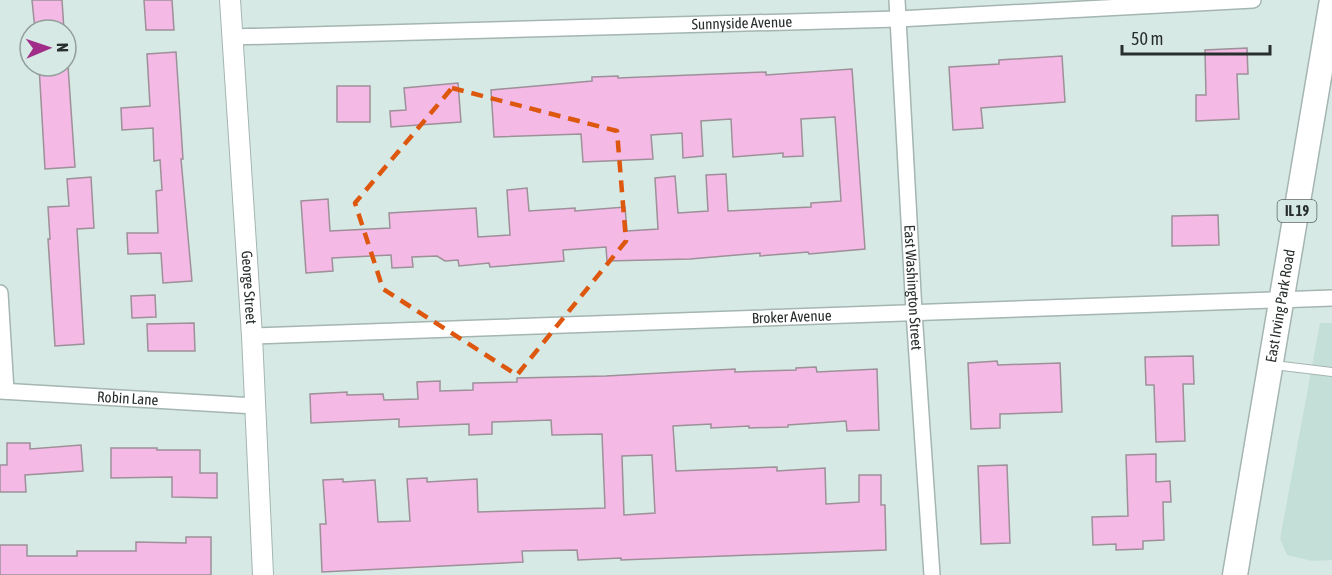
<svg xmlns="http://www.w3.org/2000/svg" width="1332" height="575" viewBox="0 0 1332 575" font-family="'Asap Condensed',sans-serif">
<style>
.built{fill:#c4ded8}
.building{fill:#f4b9e4;stroke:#9d9099;stroke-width:1.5;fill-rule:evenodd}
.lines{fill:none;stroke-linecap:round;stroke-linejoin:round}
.service-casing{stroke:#a4b5b2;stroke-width:10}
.minor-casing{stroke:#a4b5b2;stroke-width:18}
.tertiary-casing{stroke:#a4b5b2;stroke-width:22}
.primary-casing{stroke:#a4b5b2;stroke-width:27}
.service{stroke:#fff;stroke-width:8}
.minor{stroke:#fff;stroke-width:15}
.tertiary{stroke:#fff;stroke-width:20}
.primary{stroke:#fff;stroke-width:24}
.marked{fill:none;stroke:#de570e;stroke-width:4.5;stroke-dasharray:12 8;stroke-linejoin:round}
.labels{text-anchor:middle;stroke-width:5;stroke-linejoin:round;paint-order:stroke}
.shield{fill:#d7e9e5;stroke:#5c6664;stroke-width:1.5}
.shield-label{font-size:14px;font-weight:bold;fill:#272e2c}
.street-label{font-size:15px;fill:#272e2c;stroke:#d7e9e5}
</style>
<rect width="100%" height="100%" fill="#d7e9e5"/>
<polygon class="built" points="1320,323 1332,323 1332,560 1312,561 1287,555 1280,539"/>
<g class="building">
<polygon points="32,0 62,0 64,30 35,30"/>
<polygon points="144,0 172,0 174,30 146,30"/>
<polygon points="1247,48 1248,74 1237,74 1239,119 1196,121 1196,95 1206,95 1205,50"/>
<polygon points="176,52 183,159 181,159 192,281 163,283 161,253 128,254 127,233 158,233 156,191 162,190 160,160 154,161 153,128 122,130 121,108 150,106 147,54"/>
<polygon points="1062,56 1065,102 981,108 983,128 953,130 949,67 999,64 999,60"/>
<polygon points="39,66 68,66 75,167 45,169"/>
<polygon points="852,69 865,249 809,254 808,252 760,256 760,253 690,259 607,261 606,247 563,250 564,261 490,267 489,263 459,266 458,260 445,261 437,256 412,257 413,267 392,268 391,255 332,258 333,271 306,273 301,201 328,199 330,231 390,228 389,213 476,208 478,237 510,235 507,190 527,188 529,211 575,208 575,211 625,207 627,231 658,229 655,178 675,176 678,213 708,211 706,175 726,174 728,211 811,207 811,203 841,201 835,117 801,119 803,156 783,157 783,153 733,157 731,119 701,121 703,156 683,158 682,133 651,135 653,159 583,162 581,134 494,137 491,90 592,81 592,77 618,76 618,78 766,72 766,75"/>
<polygon points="458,83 461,122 391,127 390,111 406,110 404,88"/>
<rect x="337" y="86" width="33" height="36"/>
<polygon points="91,177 94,228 77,229 84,344 55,346 48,239 50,239 48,207 69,206 67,179"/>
<polygon points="1218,215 1219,245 1172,246 1172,216"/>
<polygon points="155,295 156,317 132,318 131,296"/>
<polygon points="194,323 195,351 148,351 147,324"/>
<polygon points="1193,356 1194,384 1183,384 1185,441 1156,442 1154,385 1146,385 1145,357"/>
<polygon points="997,361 998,365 1060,363 1062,412 1000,414 1000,428 971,429 968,363"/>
<path d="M816,367L817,372L877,369L879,430L847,431L846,421L788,425V427L749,428V426L711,428V424L673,426L676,471L777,467V471L825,468L826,504L859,502V475H881V505H885L886,550L621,560V558L578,560L577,550L522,551L523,562L322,572L320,524H326L323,480L343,479V482L375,480L378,522L410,521L407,479L427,478V482L477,479L478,512L605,508L602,434L552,435L551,420L492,422V434L469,435V424L399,427V419L311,423L310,394L347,392V395L383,394L384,400L418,399L417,382L440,381V391L473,390V383L517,382V378L606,376L735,369V372L796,370V368ZM652,455L655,513L624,515L622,456Z"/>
<polygon points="7,443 30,443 30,449 81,445 83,471 25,475 26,492 0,492 0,465 7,465"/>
<polygon points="111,448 157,448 157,450 200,450 200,473 217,473 217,498 172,497 172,477 111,478"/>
<polygon points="1156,454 1156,482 1170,481 1171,502 1163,502 1164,540 1143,541 1143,549 1116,550 1116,544 1093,545 1092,517 1128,516 1126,455"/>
<polygon points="1007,465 1010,543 981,544 978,466"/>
<polygon points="186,537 211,537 211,575 0,575 0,545 27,545 27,556 77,556 77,551 136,551 136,542 186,543"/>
</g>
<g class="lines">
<defs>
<polyline id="service" points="1274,365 1332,372"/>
<g id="minor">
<path id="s1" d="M897,0L914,312L932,575"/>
<path id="s2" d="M232,37L898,19L1253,0"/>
<polyline points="0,293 6,391"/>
<path id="s3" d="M252,336L1332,298"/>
<path id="s4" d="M0,391L255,406"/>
</g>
<g id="tertiary">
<path id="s5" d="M230,0L252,336L263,575"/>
</g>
<g id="primary">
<path id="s6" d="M1235,575L1332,0"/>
</g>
</defs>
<use href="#service" class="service-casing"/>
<use href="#minor" class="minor-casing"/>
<use href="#tertiary" class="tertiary-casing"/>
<use href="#primary" class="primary-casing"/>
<use href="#service" class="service"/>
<use href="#minor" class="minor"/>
<use href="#tertiary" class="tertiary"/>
<use href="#primary" class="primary"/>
</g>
<path class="marked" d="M452,88L617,131L626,241L517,375L383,289L355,203Z"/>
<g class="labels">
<rect class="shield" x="1277.5" y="200" width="39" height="22" rx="4.5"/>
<g class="shield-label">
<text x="1297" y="216">IL 19</text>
</g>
<g class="street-label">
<text dy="5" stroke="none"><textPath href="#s2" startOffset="510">Sunnyside Avenue</textPath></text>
<text dy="5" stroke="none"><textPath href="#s5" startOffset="288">George Street</textPath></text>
<text dy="5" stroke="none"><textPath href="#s1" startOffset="288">East Washington Street</textPath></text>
<text dy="5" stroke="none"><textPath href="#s6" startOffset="273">East Irving Park Road</textPath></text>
<text dy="5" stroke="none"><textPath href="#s3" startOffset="540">Broker Avenue</textPath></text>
<text dy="5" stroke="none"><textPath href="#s4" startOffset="128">Robin Lane</textPath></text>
</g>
</g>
<g transform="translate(48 48) rotate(88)"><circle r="28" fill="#d7e9e5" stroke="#919e9b" stroke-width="1.5"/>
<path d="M0-4.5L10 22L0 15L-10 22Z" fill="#9f2d89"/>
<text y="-9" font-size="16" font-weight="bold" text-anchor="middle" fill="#272e2c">N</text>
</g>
<path d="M1122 45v9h148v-9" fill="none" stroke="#272e2c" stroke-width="3"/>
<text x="1131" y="45" font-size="18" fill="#272e2c" stroke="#d7e9e5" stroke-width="4.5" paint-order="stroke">50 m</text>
</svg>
